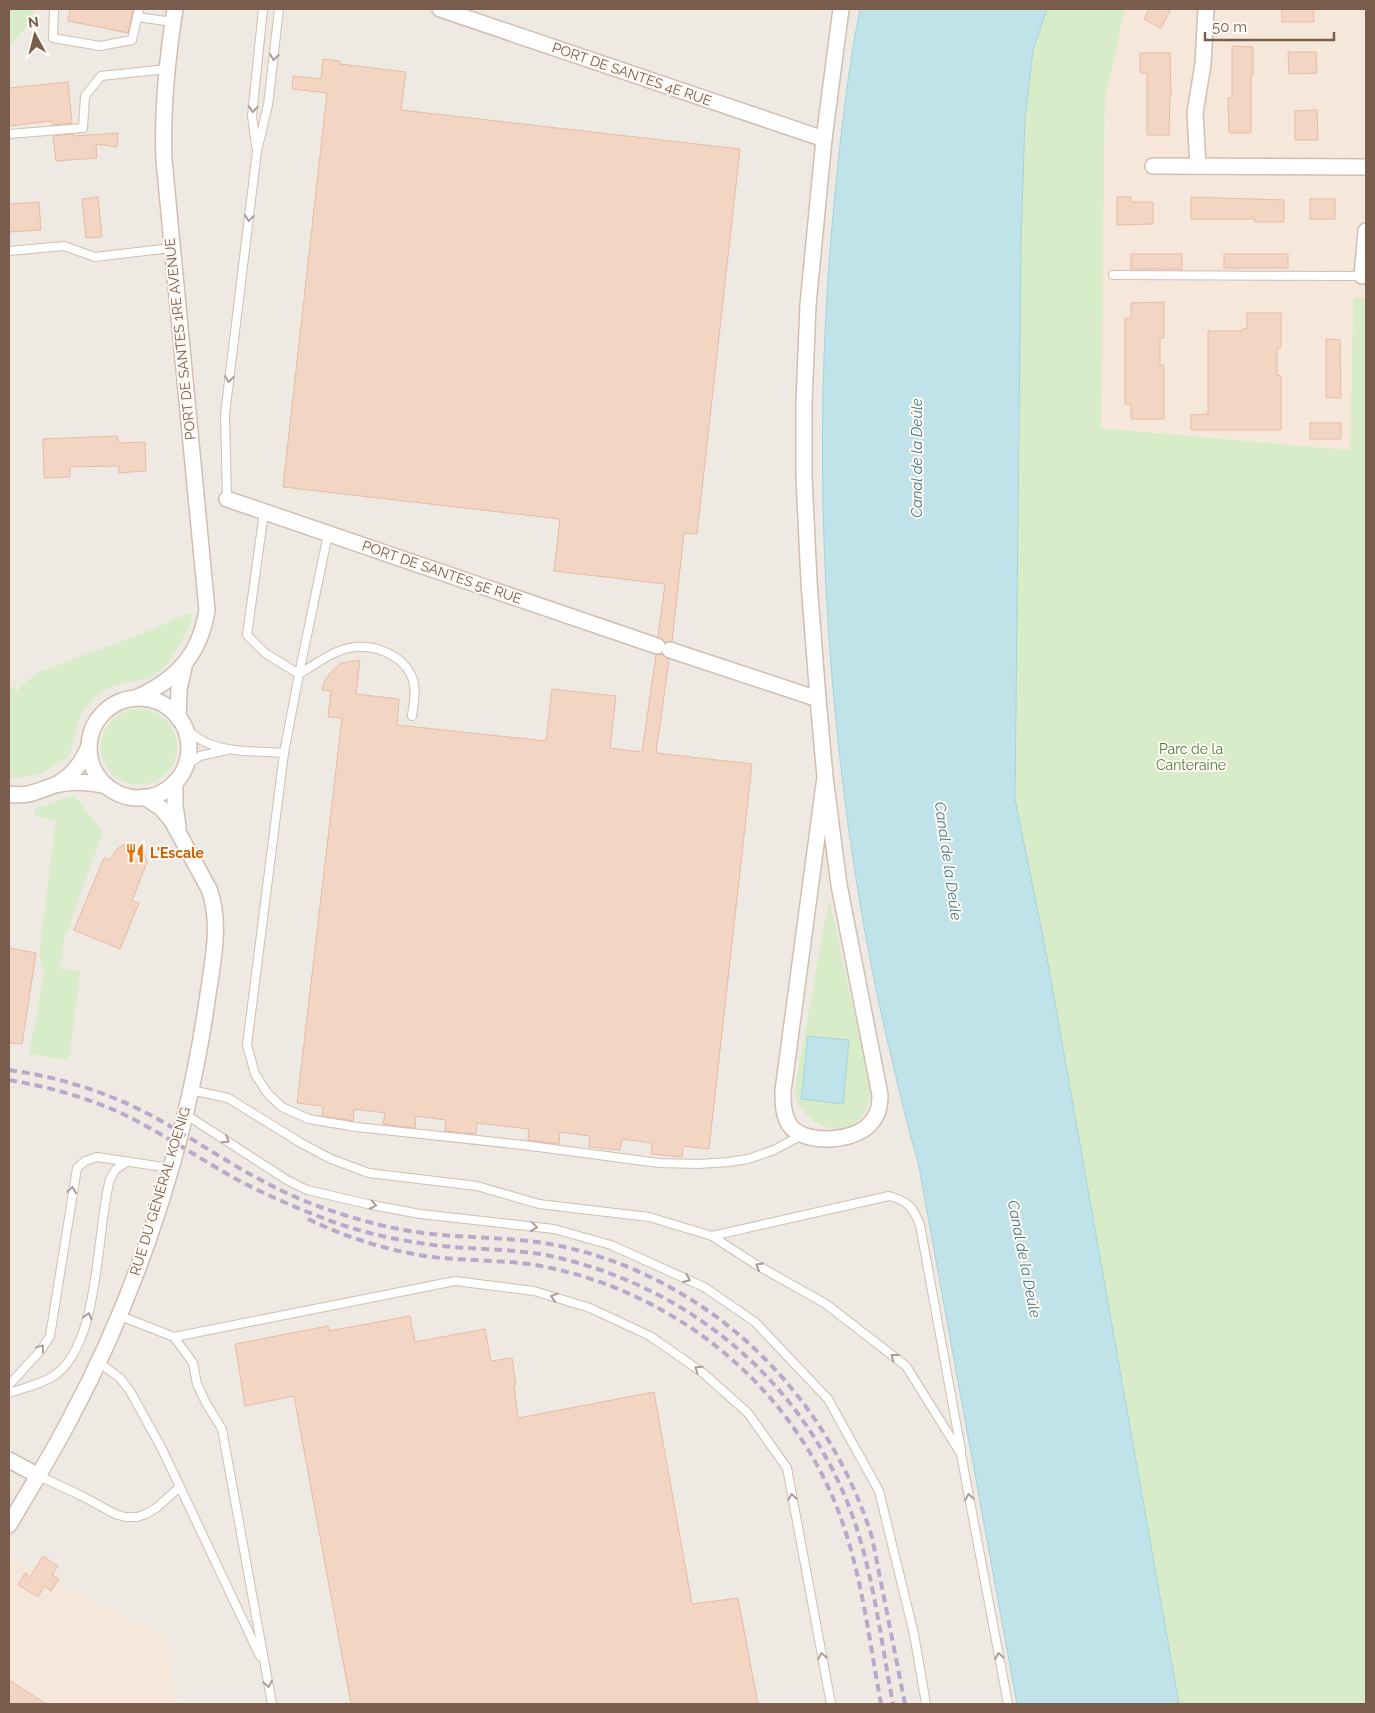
<svg xmlns="http://www.w3.org/2000/svg" width="1375" height="1713" viewBox="0 0 1375 1713" font-family="Raleway,sans-serif">
<style>
.residential{fill:#f5e8da}
.industrial{fill:#efe9e4}
.green{fill:#d8ecc9}
.water{fill:#bfe3e8;stroke:#a5d3da}
.building{fill:#f3d5c3;stroke:#e6bba3}
.lines{fill:none;stroke-linecap:round;stroke-linejoin:round}
.lane-casing{stroke:#d1beb0;stroke-width:10}
.street-casing{stroke:#d1beb0;stroke-width:18}
.lane{stroke:#fff;stroke-width:8}
.street{stroke:#fff;stroke-width:15}
.rail{stroke:#b9a8c9;stroke-width:4;stroke-dasharray:8 5;stroke-linecap:butt}
.oneway{stroke:#af9d94}
.labels{text-anchor:middle;stroke-width:4;stroke-linejoin:round;paint-order:stroke}
.street-label{font-size:14px;fill:#7a5c4d;stroke:#fffaf3}
.park-label{font-size:14px;fill:#537a41;stroke:#fffaf3}
.food-label{font-size:14px;font-weight:bold;fill:#c56008;stroke:#fffaf3;text-anchor:start}
.water-label{font-size:15px;font-style:italic;fill:#437c86;stroke:#fffaf3}
</style>
<rect width="100%" height="100%" fill="#fdf6ec"/>
<g class="residential">
<polygon points="1125,9 1366,9 1366,298 1353,299 1350,450 1101,428 1105,100"/>
<polygon points="9,1557 166,1637 177,1704 9,1704"/>
</g>
<polygon class="industrial" points="35,9 992,9 1151,1704 177,1704 166,1637 9,1557 9,48 32,22"/>
<g class="green">
<polygon points="9,9 35,9 32,21 9,48"/>
<polygon points="1047,9 1125,9 1105,100 1101,428 1350,450 1353,298 1366,298 1366,1704 1179,1704 1046,952 1015,799 1021,240 1025,119 1033,50"/>
<path d="M191,612C193,623 187,630 182,640C175,652 169,664 157,673C149,679 138,680 128,682C115,685 101,690 91,701C77,715 75,738 69,757L40,774L9,779V686L17,691L23,684L39,672L146,632Z"/>
<circle cx="139" cy="747" r="38"/>
<polygon points="74,795 103,832 76,906 68,932 65,933 60,969 80,971 69,1060 29,1054 44,974 39,954 56,821 35,816 35,809"/>
<path d="M829,898L871,1091C866,1142 810,1139 794,1094Z"/>
</g>
<g class="water">
<path d="M860,9H1047L1033,50L1025,119L1021,240L1015,799L1046,952L1179,1704H1017L918,1162C908,1129 900,1094 892,1060C873,982 859,904 848,824C820,615 814,404 835,194C841,132 848,70 860,9Z"/>
<polygon points="808,1036 849,1040 843,1104 801,1099"/>
</g>
<g class="building">
<polygon points="70,9 133,9 128,33 68,21"/>
<polygon points="1149,9 1171,9 1161,28 1144,19"/>
<polygon points="1282,9 1313,9 1314,22 1282,22"/>
<polygon points="1232,46 1253,47 1253,75 1251,75 1251,133 1229,133 1228,98 1232,98"/>
<polygon points="1288,52 1316,52 1317,73 1289,74"/>
<polygon points="1140,53 1170,53 1171,96 1170,96 1169,135 1147,135 1147,73 1140,73"/>
<polygon points="323,59 340,61 340,64 406,72 401,110 740,149 697,534 684,533 672,641 665,642 658,636 665,584 554,571 560,519 283,487 327,93 292,89 293,76 321,79"/>
<polygon points="68,82 72,123 52,125 52,121 9,126 9,88"/>
<polygon points="1317,110 1318,140 1295,140 1295,111"/>
<polygon points="118,133 117,147 96,144 97,158 56,161 53,136 73,134 73,136"/>
<polygon points="98,197 102,237 86,238 82,199"/>
<polygon points="1117,197 1131,197 1131,202 1153,202 1153,224 1117,225"/>
<polygon points="1191,197 1284,200 1284,222 1255,222 1255,219 1191,219"/>
<rect x="1310" y="199" width="25" height="20"/>
<polygon points="39,202 41,230 9,232 9,204"/>
<rect x="1131" y="254" width="51" height="15"/>
<rect x="1224" y="254" width="64" height="14"/>
<polygon points="1164,302 1164,338 1160,338 1160,365 1164,365 1164,419 1131,419 1131,404 1125,404 1125,318 1131,318 1131,303"/>
<polygon points="1247,313 1281,313 1281,348 1277,348 1277,375 1281,376 1281,430 1191,430 1191,415 1208,414 1208,331 1242,331 1242,329 1247,329"/>
<polygon points="1326,339 1340,340 1341,398 1326,397"/>
<rect x="1310" y="423" width="31" height="16"/>
<polygon points="118,436 118,443 145,442 146,471 119,473 119,466 70,467 70,477 44,478 43,439"/>
<polygon points="662,654 669,660 656,753 752,764 709,1149 683,1146 682,1157 651,1154 652,1143 622,1139 620,1150 589,1147 590,1136 560,1132 559,1144 528,1140 529,1129 477,1123 476,1134 445,1131 446,1120 416,1116 415,1128 383,1124 385,1113 354,1109 353,1121 322,1116 323,1106 297,1103 342,718 328,717 331,691 322,690 325,680 331,672 341,663 360,660 356,694 399,699 397,725 546,741 552,689 616,696 610,748 642,752 656,655"/>
<polygon points="131,844 141,848 145,855 147,862 132,901 139,903 120,949 74,930 104,858 110,860 116,850 123,845"/>
<polygon points="9,948 36,953 22,1044 9,1043"/>
<polygon points="410,1316 415,1342 485,1329 491,1361 512,1358 516,1385 514,1385 518,1418 654,1392 692,1604 738,1598 758,1704 351,1704 294,1396 245,1406 235,1344 328,1326 329,1331"/>
<polygon points="43,1556 58,1566 52,1575 59,1579 51,1591 44,1586 38,1597 18,1585 25,1573 30,1577"/>
<polygon points="9,1680 46,1704 9,1704"/>
</g>
<g class="lines">
<defs>
<g id="lane">
<polyline points="54,9 53,38 100,46 132,40 139,9"/>
<polyline points="137,17 173,22"/>
<polyline points="9,134 83,128 85,96 101,76 167,69"/>
<polyline points="256,146 252,116 263,9"/>
<polyline points="9,251 64,246 95,257 171,248"/>
<polyline points="1113,275 1362,276"/>
<polyline points="227,499 225,414 257,151 268,105 279,9"/>
<polyline points="264,512 247,635 265,653 299,674 284,753 247,1045 255,1074 268,1094 282,1107 309,1119 356,1127 523,1145 659,1163 698,1164 729,1162 748,1159 774,1150 802,1135"/>
<path d="M328,534L299,674C316,664 335,649 355,647C380,645 410,659 414,685C416,695 413,706 412,716"/>
<path d="M184,728C192,733 199,740 207,743C230,753 259,751 284,753"/>
<polyline points="185,766 200,756 227,750"/>
<polyline points="191,1090 228,1098 301,1143 331,1159 369,1173 477,1186 539,1204 649,1217 712,1236 755,1264 826,1304 906,1366 961,1454 1008,1704"/>
<polyline points="185,1114 287,1180 307,1190 372,1205 420,1214 554,1229 611,1245 704,1287 755,1322 828,1399 879,1491 914,1634 926,1704"/>
<path d="M712,1236L889,1196C908,1201 913,1207 920,1225L961,1450"/>
<polyline points="118,1315 174,1337 455,1281 534,1291 590,1308 650,1336 703,1373 748,1413 787,1468 831,1704"/>
<polyline points="174,1337 193,1363 197,1384 206,1403 222,1429 272,1704"/>
<polyline points="98,1362 120,1378 130,1391 161,1447 260,1656"/>
<polyline points="9,1385 41,1350 50,1336 77,1168 85,1161 97,1157 170,1168"/>
<path d="M9,1393C23,1388 39,1385 52,1377C101,1348 96,1229 110,1179L116,1169L127,1162"/>
<polyline points="39,1476 82,1496 115,1514 125,1517 137,1517 146,1514 156,1508 180,1487"/>
</g>
<g id="street">
<polyline points="440,9 824,139"/>
<polyline points="1153,166 1366,167"/>
<polyline points="1198,166 1195,113 1203,64 1206,9"/>
<polyline points="1362,276 1366,231"/>
<polyline points="227,499 657,646"/>
<path d="M670,650L818,699L825,777L839,885L880,1095C880,1107 878,1115 870,1124C855,1141 809,1145 792,1128C783,1118 783,1104 783,1091L825,777"/>
<path d="M136,698C176,680 200,655 207,610L164,160C162,109 167,59 175,9"/>
<circle cx="139" cy="748" r="50"/>
<polyline points="818,699 809,582 804,477 804,402 808,305 824,139 841,9"/>
<polyline points="178,718 179,689 184,667"/>
<polyline points="175,782 175,805 178,827"/>
<path d="M59,783C74,774 82,762 89,746"/>
<path d="M9,794C29,797 37,791 55,785C73,780 90,782 107,786"/>
<polyline points="9,1460 39,1476"/>
<path d="M9,1525C30,1489 52,1454 71,1417C138,1292 187,1142 207,1001C212,965 222,924 209,889L172,821L161,808L144,797"/>
</g>
</defs>
<use href="#lane" class="lane-casing"/>
<use href="#street" class="street-casing"/>
<use href="#lane" class="lane"/>
<use href="#street" class="street"/>
<g class="rail">
<path d="M9,1070C60,1077 110,1093 156,1118C209,1148 258,1184 315,1205C348,1217 382,1227 416,1232C462,1239 509,1236 555,1245C708,1276 826,1391 872,1537L905,1704"/>
<path d="M9,1080C44,1086 78,1095 112,1109C155,1128 195,1156 236,1179C264,1194 294,1207 323,1218C358,1232 396,1240 433,1245C471,1250 508,1248 546,1255C691,1285 811,1386 857,1529C875,1586 882,1646 893,1704"/>
<path d="M308,1219C350,1239 395,1253 441,1258C476,1261 512,1260 546,1267C683,1295 800,1394 844,1527C863,1584 870,1645 881,1704"/>
</g>
</g>
<defs><path id="oneway-chevron" d="M-2-3.5L2.5 0L-2 3.5" fill="none" stroke-width="1.6" stroke-linecap="round" stroke-linejoin="round" transform="scale(1.25)"/></defs>
<g class="oneway">
<use href="#oneway-chevron" transform="translate(274 57) rotate(96)"/>
<use href="#oneway-chevron" transform="translate(253 109) rotate(94)"/>
<use href="#oneway-chevron" transform="translate(249 218) rotate(97)"/>
<use href="#oneway-chevron" transform="translate(229 379) rotate(97)"/>
<use href="#oneway-chevron" transform="translate(226 1140) rotate(33)"/>
<use href="#oneway-chevron" transform="translate(72 1190) rotate(-82)"/>
<use href="#oneway-chevron" transform="translate(373 1205) rotate(12)"/>
<use href="#oneway-chevron" transform="translate(534 1227) rotate(7)"/>
<use href="#oneway-chevron" transform="translate(759 1266) rotate(-150)"/>
<use href="#oneway-chevron" transform="translate(687 1279) rotate(24)"/>
<use href="#oneway-chevron" transform="translate(554 1297) rotate(-163)"/>
<use href="#oneway-chevron" transform="translate(88 1316) rotate(-76)"/>
<use href="#oneway-chevron" transform="translate(41 1348) rotate(-53)"/>
<use href="#oneway-chevron" transform="translate(894 1357) rotate(-142)"/>
<use href="#oneway-chevron" transform="translate(698 1369) rotate(-145)"/>
<use href="#oneway-chevron" transform="translate(792 1497) rotate(-100)"/>
<use href="#oneway-chevron" transform="translate(969 1497) rotate(-100)"/>
<use href="#oneway-chevron" transform="translate(822 1656) rotate(-100)"/>
<use href="#oneway-chevron" transform="translate(999 1656) rotate(-100)"/>
<use href="#oneway-chevron" transform="translate(268 1684) rotate(80)"/>
</g>
<defs>
<symbol id="restaurant-bare" viewBox="-9 -9 18 18"><path d="M-5-6h1v4h1v-4h1v4h1v-4h1v5L-1.5 .5V6h-2V.5L-5-1ZM5-6V6H3V1.5H1.5Q1.5-4 5-6Z" fill="#e8710a" stroke="#fffaf3" stroke-width="2.5" paint-order="stroke"/></symbol>
</defs>
<g fill-rule="evenodd">
<use href="#restaurant-bare" x="121" y="839" width="28" height="28"/>
</g>
<g class="labels">
<g class="street-label">
<text transform="translate(632 74) rotate(19)" y="5">PORT DE SANTES 4E RUE</text>
<text transform="translate(180 339) rotate(-96)" y="5">PORT DE SANTES 1RE AVENUE</text>
<text transform="translate(442 572) rotate(19)" y="5">PORT DE SANTES 5E RUE</text>
<text transform="translate(160 1191) rotate(-73)" y="5">RUE DU GÉNÉRAL KOENIG</text>
</g>
<g class="park-label">
<text x="1191" y="754">Parc de la<tspan x="1191" dy="16">Canteraine</tspan></text>
</g>
<g class="food-label">
<text x="150" y="858">L'Escale</text>
</g>
<g class="water-label">
<text transform="translate(917 458) rotate(-90)" y="5">Canal de la Deûle</text>
<text transform="translate(948 861) rotate(82)" y="5">Canal de la Deûle</text>
<text transform="translate(1024 1259) rotate(79)" y="5">Canal de la Deûle</text>
</g>
</g>
<rect width="1375" height="1713" fill="none" stroke="#7a5c4d" stroke-width="20"/>
<g transform="translate(35 35) rotate(353)" stroke="#fffaf3" stroke-width="4" paint-order="stroke">
<path d="M0-4L9 19L0 12L-9 19Z" fill="#7a5c4d"/>
<text y="-8" font-size="14" font-weight="bold" text-anchor="middle" fill="#7a5c4d">N</text>
</g>
<path d="M1205 32v8h129v-8" fill="none" stroke="#7a5c4d" stroke-width="2.5"/>
<text x="1212" y="32" font-size="15" fill="#7a5c4d" stroke="#fffaf3" stroke-width="4" paint-order="stroke">50 m</text>
</svg>
